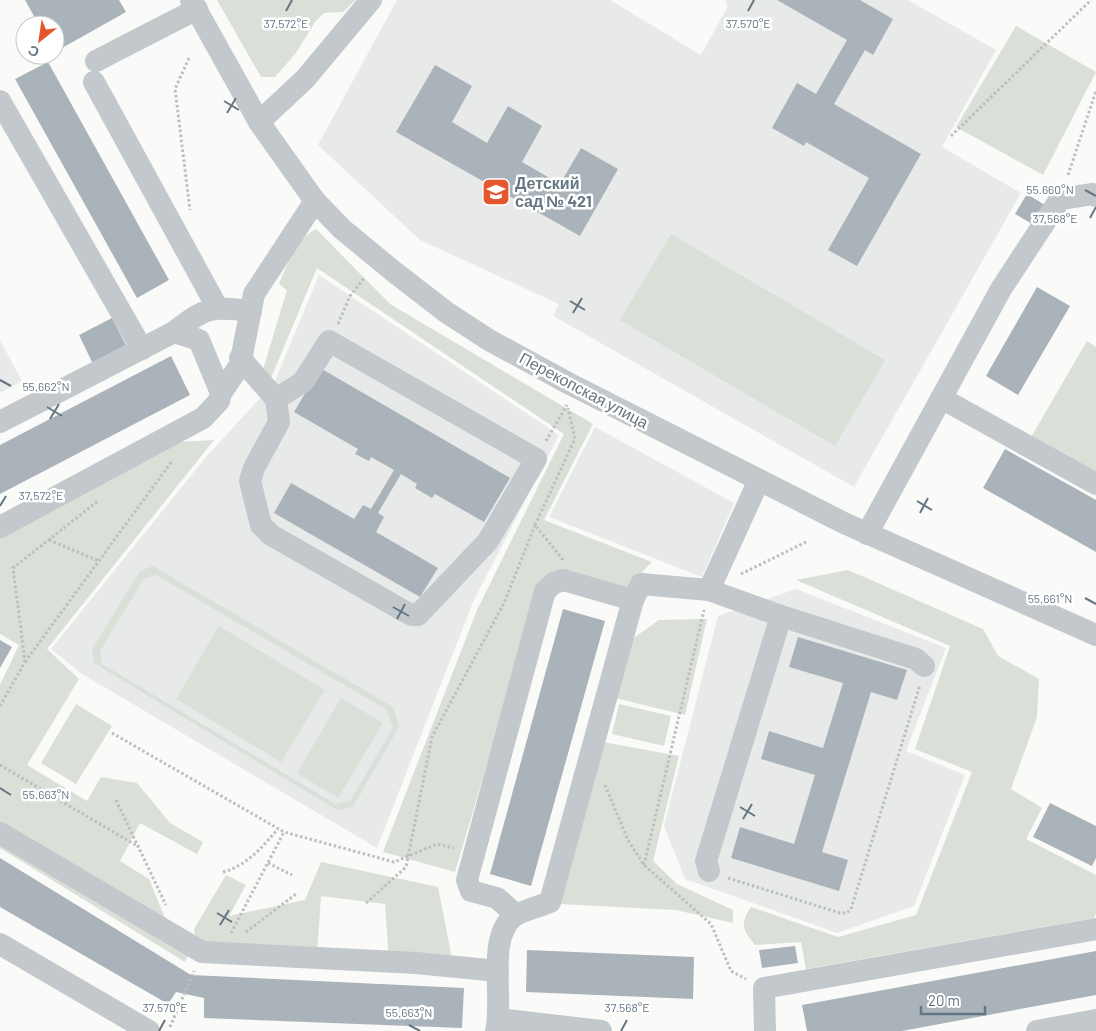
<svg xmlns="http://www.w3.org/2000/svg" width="1096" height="1031" viewBox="0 0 1096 1031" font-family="Barlow,sans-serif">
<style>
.built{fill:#e8e9e9}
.green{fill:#dadfd7;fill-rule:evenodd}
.building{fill:#aab3b9}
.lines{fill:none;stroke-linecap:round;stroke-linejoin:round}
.path{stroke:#bbbfc2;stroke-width:3;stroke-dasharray:2.5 2.5;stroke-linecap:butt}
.minor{stroke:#c3c8cc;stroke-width:22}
.ticks{fill:none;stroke:#657683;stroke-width:2}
.labels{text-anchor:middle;stroke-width:5;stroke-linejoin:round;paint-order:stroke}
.poi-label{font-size:16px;font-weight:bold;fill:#657683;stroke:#fff;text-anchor:start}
.street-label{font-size:16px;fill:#657683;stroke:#fff}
.ticks-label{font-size:12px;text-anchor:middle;fill:#657683;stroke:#fff;stroke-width:5;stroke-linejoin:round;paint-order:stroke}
</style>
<rect width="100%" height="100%" fill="#fafaf8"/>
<g class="built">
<polygon points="397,0 610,0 701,55 728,6 725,0 908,0 996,50 942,147 1021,193 854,487 553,316 559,304 420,240 318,145"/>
<polygon points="319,275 559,435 473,602 377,848 82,674 51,649 206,457 274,383"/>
<polygon points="0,340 22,381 0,393"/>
<polygon points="595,427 734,503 702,577 549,517"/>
<polygon points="796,589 946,648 906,751 965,775 914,906 837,933 685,879 664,826 718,616"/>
</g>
<g class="green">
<polygon points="217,0 356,0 343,12 324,13 315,22 296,53 275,77 261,77"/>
<polygon points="1016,26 1096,72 1043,175 956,127"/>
<path d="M316,229L390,304L593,424L544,520L652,562L636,578L627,592L561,574L492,747L455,872L383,852L477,610L564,434L317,268L271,378L262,373L287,290L279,284C287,264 296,239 316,229Z"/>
<polygon points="671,234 885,360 835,446 620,320"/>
<polygon points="1087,341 1096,347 1096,475 1030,439"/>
<polygon points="214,440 47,649 79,679 27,765 87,801 101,777 137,783 170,823 203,842 197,854 140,823 120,861 149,879 174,940 190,952 185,962 0,848 0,685 19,645 0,634 0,538 180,442"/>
<path d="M153,566L393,707L399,727L353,807L337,810L94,663L92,649L140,571ZM156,575L387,710L393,728L350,801L335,804L102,664L100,651L144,579Z"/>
<path d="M848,570L983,629L998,656L1039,679L1037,717L1011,789L1042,808L1026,839L1096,875V913L1094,918L806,969L801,942L755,945C743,930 739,924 751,907L838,937L916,915L972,772L915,749L950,646L796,580Z"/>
<polygon points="707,619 685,715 615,698 628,642 659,620"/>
<polygon points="219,626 325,690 281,762 176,699"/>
<polygon points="341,698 383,723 338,798 297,773"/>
<polygon points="76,704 112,726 76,784 41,763"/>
<polygon points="619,704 671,716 664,746 612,734"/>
<polygon points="603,742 679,756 653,861 677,884 733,910 733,923 676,910 560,904"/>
<polygon points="321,862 438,887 454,969 389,960 385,904 321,896 317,954 196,942 194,929 226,875 246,885 229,916 305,900"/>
</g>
<g class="building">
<polygon points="25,0 119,0 126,12 55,52 55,25 39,25"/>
<polygon points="777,0 860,0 893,19 873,55 865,50 834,104 921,154 857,266 828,250 869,178 806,142 804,146 772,128 797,83 816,94 847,40"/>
<polygon points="48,62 169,280 137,298 15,79"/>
<polygon points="435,65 472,86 452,122 487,143 508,106 542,126 522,162 560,184 581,148 618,169 580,236 396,132"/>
<polygon points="1027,194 1048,207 1037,227 1015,214"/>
<polygon points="1037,287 1070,306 1018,395 986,376"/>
<polygon points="112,318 127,347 93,364 79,335"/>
<polygon points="171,356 190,395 0,494 0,445"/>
<polygon points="320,368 510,478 484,522 435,494 432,498 415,488 417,484 401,474 378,513 384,517 376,532 438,568 420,597 274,513 291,483 354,519 363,505 371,509 394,470 371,457 369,461 355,454 358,449 294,412"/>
<polygon points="1005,449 1096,500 1096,552 983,488"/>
<polygon points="563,609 605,621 531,886 490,874"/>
<polygon points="798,637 907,670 897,700 871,692 822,852 848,860 839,891 731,858 740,827 794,844 815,775 761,759 769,731 823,748 843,683 789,667"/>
<polygon points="0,640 12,647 0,668"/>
<polygon points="1050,803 1096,826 1096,858 1092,866 1033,837"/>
<polygon points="0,858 191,975 464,988 462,1028 204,1018 204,998 176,992 168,1004 0,907"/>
<polygon points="795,946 798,963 762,968 759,950"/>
<polygon points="527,950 694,957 693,999 526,992"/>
<polygon points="1096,951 1096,995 902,1031 807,1031 802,1005"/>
</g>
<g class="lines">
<g class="path">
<polyline points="189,58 175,89 190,210"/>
<polyline points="951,136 1091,0"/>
<polyline points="1068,175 1096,91"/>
<polyline points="338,324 350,296 365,277"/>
<polyline points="546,441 567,405"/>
<polyline points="49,540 99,561"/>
<polyline points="563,560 535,525 575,439 568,408"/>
<polyline points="741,574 808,541"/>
<polyline points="25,662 172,461"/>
<polyline points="0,706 25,662 13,568 98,501"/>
<polyline points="112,733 284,832 394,862 437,844 454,848"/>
<polyline points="0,765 139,847"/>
<polyline points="605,785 628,840 644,865 711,924 731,971 746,979"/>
<polyline points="116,800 166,905"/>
<polyline points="268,863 292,875"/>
<polyline points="644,865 704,610"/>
<path d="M223,872C248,865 262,847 278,829"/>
<polyline points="728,878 840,913 847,913 851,909 920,685"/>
<polyline points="366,903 406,867 432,737 504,603 535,525"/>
<polyline points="246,932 296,894"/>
<polyline points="231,933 284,832"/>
<polyline points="170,1027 194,971"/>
</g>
<g class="minor">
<polyline points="191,0 259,122 315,201 342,229 393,271 446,312 489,340 568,383 844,523 1096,635"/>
<polyline points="96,61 197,9"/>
<polyline points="94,82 217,307"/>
<polyline points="0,101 142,349"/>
<polyline points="259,122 305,79 371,0"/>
<path d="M174,332C206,307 211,306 251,311"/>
<polygon points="329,341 536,459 488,541 418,615 412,615 404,611 271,535 261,525 250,481 254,468 279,422 276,399 303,382"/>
<polyline points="240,358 276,399"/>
<polyline points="941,398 1096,484"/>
<polyline points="0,422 174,332 199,340 221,393"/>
<polyline points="0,527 203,418 219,401 221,393 240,365 254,294 315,201"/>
<polyline points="867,534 1001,289 1060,199 1093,194 1096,196"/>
<polyline points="709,590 759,480"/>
<polyline points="0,833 202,952 416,963 498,971"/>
<polyline points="709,871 706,861 781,616 916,659 924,666"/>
<polyline points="516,915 497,898 471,891 467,880 545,591 554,583 563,580 633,600"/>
<polyline points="0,944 149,1031"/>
<polyline points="499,1019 601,1031"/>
<path d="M496,1031C504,999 486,938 514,916C519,912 541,906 550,902L633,600L641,584L709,590L781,616"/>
<polyline points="765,1031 764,988 1096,929"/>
<polyline points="1037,1031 1096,1020"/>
</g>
</g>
<path class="ticks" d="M286,11L292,0M748,11L754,0M224,101L239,110M227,113L236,98M1085,190L1096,196M1090,218L1096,207M570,301L585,310M573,313L582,298M0,380L11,386M47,407L62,416M50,419L59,404M917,501L932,510M0,506L6,496M920,513L928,498M1085,598L1096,604M393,607L409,616M397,619L405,604M0,788L11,795M740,807L755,816M743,819L752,804M217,913L232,922M220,925L229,910M409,1025L420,1031M159,1031L165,1020M621,1031L627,1020"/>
<defs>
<symbol id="school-square" viewBox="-11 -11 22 22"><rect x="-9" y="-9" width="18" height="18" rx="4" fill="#e4572e" stroke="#fff"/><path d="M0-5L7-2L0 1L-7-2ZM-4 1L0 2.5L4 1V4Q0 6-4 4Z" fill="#fff"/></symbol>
</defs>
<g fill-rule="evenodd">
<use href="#school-square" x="480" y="176" width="32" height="32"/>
</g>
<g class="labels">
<g class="poi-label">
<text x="515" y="189">Детский<tspan x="515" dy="18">сад № 421</tspan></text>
</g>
<g class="street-label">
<text transform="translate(584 390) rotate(28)" y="6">Перекопская улица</text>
</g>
</g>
<g class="ticks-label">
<text x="286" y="28">37.572°E</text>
<text x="748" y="28">37.570°E</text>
<text x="1050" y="194">55.660°N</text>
<text x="1055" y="223">37.568°E</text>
<text x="46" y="391">55.662°N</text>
<text x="41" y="500">37.572°E</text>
<text x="1050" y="603">55.661°N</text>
<text x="46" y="799">55.663°N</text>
<text x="165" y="1012">37.570°E</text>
<text x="627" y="1012">37.568°E</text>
<text x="409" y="1017">55.663°N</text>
</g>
<g transform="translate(40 40) rotate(210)"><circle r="24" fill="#ffffff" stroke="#c1c8cd"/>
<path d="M0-4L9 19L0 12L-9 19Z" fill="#e4572e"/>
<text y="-8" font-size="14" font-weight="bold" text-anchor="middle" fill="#657683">С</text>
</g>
<path d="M921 1006v8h64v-8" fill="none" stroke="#657683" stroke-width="2.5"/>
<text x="928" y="1006" font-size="15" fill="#657683" stroke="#ffffff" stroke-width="4" paint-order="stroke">20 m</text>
</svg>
